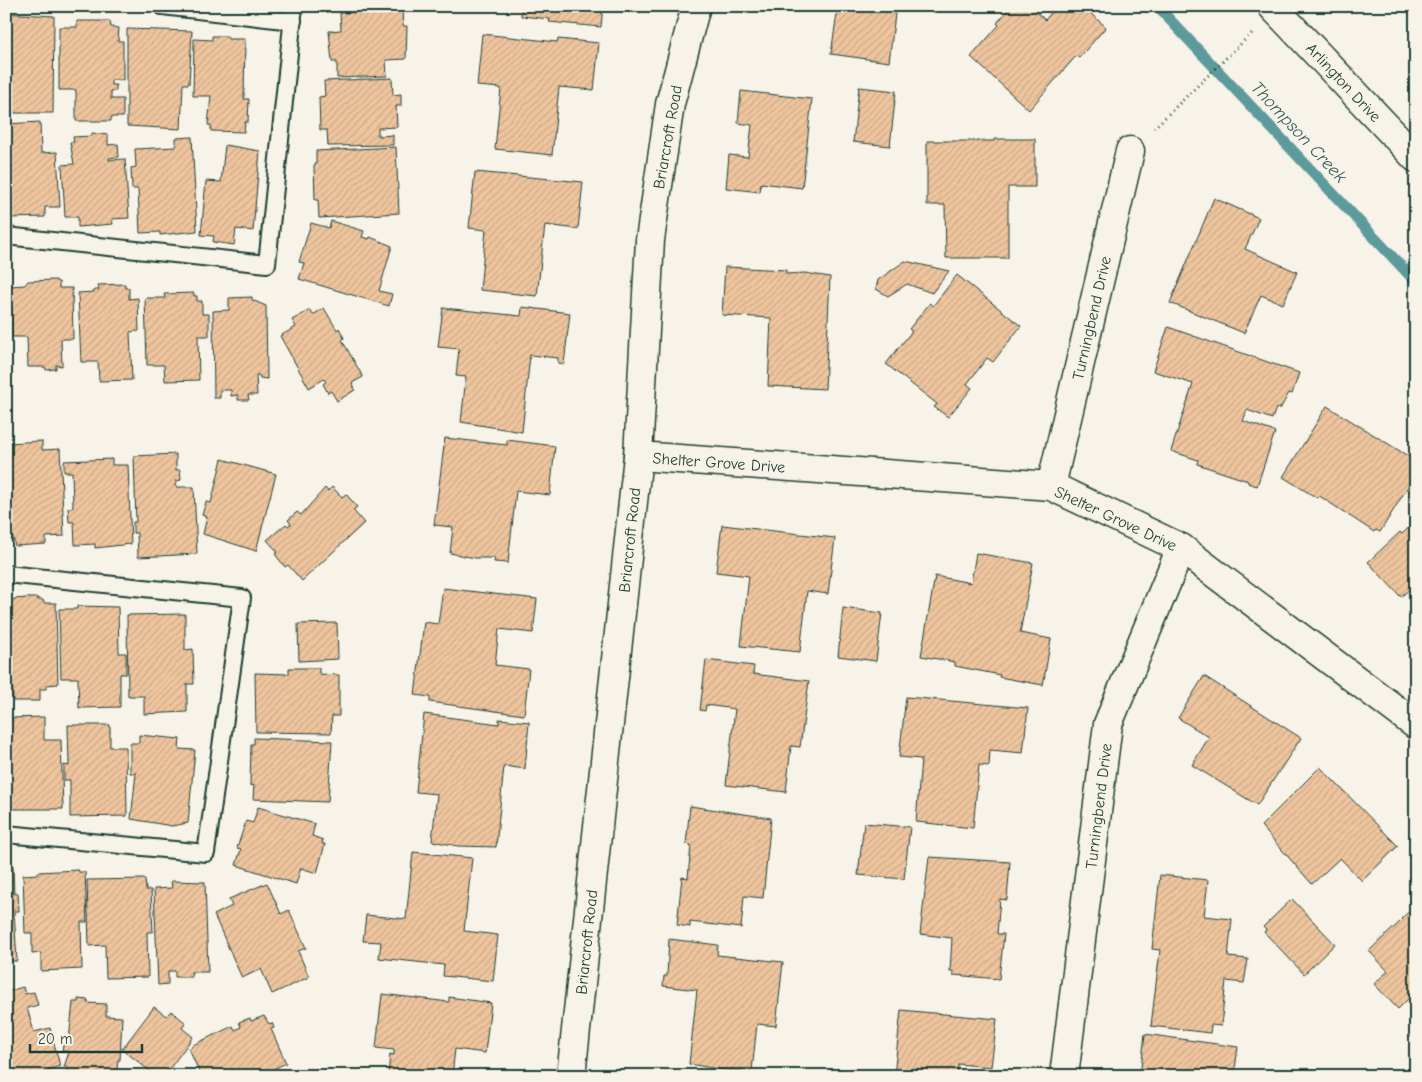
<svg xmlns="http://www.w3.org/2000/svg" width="1422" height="1082" viewBox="0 0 1422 1082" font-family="'Comic Neue',sans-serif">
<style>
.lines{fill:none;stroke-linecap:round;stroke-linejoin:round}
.stream{stroke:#5d9a9c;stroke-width:11}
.building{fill:url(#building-hatch);stroke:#1f3d34}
.lane-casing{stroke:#1f3d34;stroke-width:20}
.street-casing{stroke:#1f3d34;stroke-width:31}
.path{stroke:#1f3d34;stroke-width:3;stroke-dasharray:1 4;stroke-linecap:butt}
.lane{stroke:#f7f3e8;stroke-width:16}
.street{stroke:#f7f3e8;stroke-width:28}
.labels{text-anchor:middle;stroke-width:4;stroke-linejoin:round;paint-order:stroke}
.street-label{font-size:16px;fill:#1f3d34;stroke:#f7f3e8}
.water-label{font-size:18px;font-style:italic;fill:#345c57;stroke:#f7f3e8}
</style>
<defs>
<pattern id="building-hatch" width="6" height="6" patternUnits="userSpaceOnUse" patternTransform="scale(1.25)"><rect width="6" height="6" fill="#efc59e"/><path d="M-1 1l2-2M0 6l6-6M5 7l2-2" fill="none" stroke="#ccaa89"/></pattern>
</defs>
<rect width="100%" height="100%" fill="#f7f3e8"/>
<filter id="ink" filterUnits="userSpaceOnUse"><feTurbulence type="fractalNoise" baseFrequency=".02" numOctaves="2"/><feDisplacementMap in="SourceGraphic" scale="10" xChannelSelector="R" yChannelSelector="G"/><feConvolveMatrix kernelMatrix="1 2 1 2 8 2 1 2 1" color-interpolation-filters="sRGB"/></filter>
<g filter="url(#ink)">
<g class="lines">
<polyline class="stream" points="1157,6 1416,282"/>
</g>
<g class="building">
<polygon points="340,6 397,6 397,9 340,11"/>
<polygon points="522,6 603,6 601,27 549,22 550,19 521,16"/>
<polygon points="838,6 896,6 889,62 831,54"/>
<polygon points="1011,6 1030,6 1045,20 1057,6 1082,6 1106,27 1079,58 1076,56 1029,110 971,57 999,25 997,23"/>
<polygon points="402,10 403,26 407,26 406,59 386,60 387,76 337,78 337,62 332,62 329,31 341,30 340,13"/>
<polygon points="6,13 54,16 53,113 13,113 13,82 6,82"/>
<polygon points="77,21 110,21 111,27 119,28 118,41 123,41 123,80 111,80 111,85 116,85 116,91 111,91 111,99 123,99 123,117 111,117 111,121 76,121 76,90 59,90 59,27 77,27"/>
<polygon points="127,29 192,31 189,84 183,84 181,129 127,126"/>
<polygon points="482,34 557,42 558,39 599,43 594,90 559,87 552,155 495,149 501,88 477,86"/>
<polygon points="212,36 227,36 228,39 245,39 244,99 249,99 248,122 245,122 244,132 211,131 211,125 208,125 211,96 193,96 194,39 212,40"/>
<polygon points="392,78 393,95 401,94 401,106 396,106 397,127 378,128 378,136 393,135 393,145 328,146 327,130 320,130 319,97 325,96 324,81"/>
<polygon points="859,87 896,91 890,146 853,142"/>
<polygon points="741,91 812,99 802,188 761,183 760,192 726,188 729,155 748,157 752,125 738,123"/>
<polygon points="40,122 41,153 57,152 60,207 45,207 45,217 10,218 6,217 6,175 9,175 8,168 6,168 6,124"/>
<polygon points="92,133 108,135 108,145 118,144 119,157 109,158 109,160 125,159 129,218 112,219 113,224 78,227 78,217 65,217 62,165 74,164 70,142 74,142 73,137 92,136"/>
<polygon points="192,137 197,231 160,235 160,232 140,233 138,189 132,189 131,168 136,167 135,149 176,147 176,138"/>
<polygon points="994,139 1035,139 1035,187 1008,187 1008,258 946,258 945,205 927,205 927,141 994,141"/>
<polygon points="225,145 260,151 253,231 236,229 234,245 213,242 214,236 201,235 206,181 221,182"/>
<polygon points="396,147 399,213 319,218 318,200 315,200 314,165 316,165 316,151"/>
<polygon points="475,172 583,182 578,229 545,225 537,296 480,290 486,230 469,228"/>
<polygon points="1214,198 1259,218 1245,249 1297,272 1283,304 1261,295 1244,333 1170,303"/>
<polygon points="331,221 364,231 362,237 369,239 370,237 392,246 379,291 392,294 389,306 299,279 304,263 299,262 311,223 329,228"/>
<polygon points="905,261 949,271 932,293 907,284 888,296 876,289 878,280"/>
<polygon points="725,267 786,270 786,274 805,273 830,277 825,389 768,386 771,318 722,315"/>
<polygon points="957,275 1021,326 993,362 987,358 967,384 972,388 948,417 934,407 937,404 886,364 912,331 909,329 930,303 933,306"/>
<polygon points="56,280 57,282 59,282 59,288 72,288 73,339 61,339 62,366 56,365 56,369 46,370 45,367 28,367 27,337 12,337 10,286 25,285 28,281"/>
<polygon points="125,284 125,288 129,288 129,299 138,298 139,331 130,332 132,380 99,381 98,362 81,362 78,293 94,292 94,290 99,290 98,285"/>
<polygon points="194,293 194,296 197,296 197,301 202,301 202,314 209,314 209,336 198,336 199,380 165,381 164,365 147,365 145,298 165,298 164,294"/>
<polygon points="252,297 252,300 266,306 267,379 260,378 259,375 256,375 257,395 248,395 249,400 238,400 238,395 231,396 231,390 220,390 220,398 214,398 213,311 229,310 229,298"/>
<polygon points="522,307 570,313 564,364 558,363 558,358 530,355 522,432 461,422 466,377 456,376 459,349 438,347 443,308 521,316"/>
<polygon points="324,308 337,330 339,328 344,338 342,340 363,377 352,383 355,390 337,401 331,391 328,393 323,384 326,382 324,379 309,388 280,336 296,327 292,320 310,310 313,315"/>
<polygon points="1168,327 1299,373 1292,394 1289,393 1280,409 1276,408 1272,419 1247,410 1243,421 1275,432 1257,486 1248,483 1248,481 1197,464 1198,460 1171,451 1193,384 1153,371"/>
<polygon points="1327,406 1416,461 1416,470 1411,479 1412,480 1380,532 1376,530 1374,532 1318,495 1317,498 1283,477"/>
<polygon points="445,438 507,445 507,440 555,446 550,495 516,491 508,563 494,562 495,558 475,558 450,553 453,527 434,525"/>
<polygon points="42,441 42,450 60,449 64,536 46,537 46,544 15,546 12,534 6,534 6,486 7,477 9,477 9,459 6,460 8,443"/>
<polygon points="176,454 176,470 180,470 181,480 176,481 176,487 194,487 197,554 138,557 137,533 133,533 133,522 136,522 134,456"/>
<polygon points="112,459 112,465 128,465 131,544 95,548 95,544 75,545 74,522 69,522 68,508 73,507 72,472 64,472 64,461"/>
<polygon points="222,459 276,474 256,551 203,534 207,517 202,515 206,502 211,503"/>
<polygon points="332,487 342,497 346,494 357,507 353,510 364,523 302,581 288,565 285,567 275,554 278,552 267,540 286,524 288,526 291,524 288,520 297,512 301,515 325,488 328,491"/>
<polygon points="1416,521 1416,583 1401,597 1368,562 1400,532 1402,534"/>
<polygon points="722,525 835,538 828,594 807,591 800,652 741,646 749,576 716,572"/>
<polygon points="976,553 1033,563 1020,633 1051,639 1043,685 999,677 1000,675 955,666 955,662 921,656 935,576 971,583"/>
<polygon points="443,588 537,599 533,633 499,629 495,665 529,669 524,715 430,702 430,697 415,695 424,622 438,624"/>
<polygon points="27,598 38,598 38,600 43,600 44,603 56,603 58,684 46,685 46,689 40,689 40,701 13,701 12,673 6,673 6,604 14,599"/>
<polygon points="77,606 118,607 119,653 126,653 126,674 120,674 120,707 79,708 78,678 61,678 59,609 77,609"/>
<polygon points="843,608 882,613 876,661 838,656"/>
<polygon points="185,614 185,650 193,649 194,684 187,684 187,712 144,714 144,696 128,696 127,615"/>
<polygon points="337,623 338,659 299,661 298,624"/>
<polygon points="706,660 754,666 753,674 809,681 800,747 791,746 786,792 726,785 735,709 706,705 705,711 700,710"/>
<polygon points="289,668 319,668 319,674 339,675 339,716 332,716 331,733 256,732 255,673 289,674"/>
<polygon points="1204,676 1301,738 1257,805 1192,765 1209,737 1178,718"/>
<polygon points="906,697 1028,708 1023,753 990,750 989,766 979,765 973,828 916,822 921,759 899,757"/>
<polygon points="424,714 499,724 499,719 529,722 525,769 504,766 496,847 458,846 432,841 437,794 416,792"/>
<polygon points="44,717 44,740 61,740 63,809 11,809 11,800 6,800 6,725 9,725 9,718"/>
<polygon points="68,725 110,725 110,747 126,747 127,816 70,817 70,780 64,780 64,765 69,766"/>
<polygon points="139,735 180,739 179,749 195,750 188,823 172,826 131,819 136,773 130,773 130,743 139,743"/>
<polygon points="254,738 332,741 328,802 253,799 254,785 250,786 251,744 254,744"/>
<polygon points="1320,767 1398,846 1362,881 1340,858 1312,884 1261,826"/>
<polygon points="690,806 771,818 763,898 744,896 741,928 690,922 690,927 677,925 682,877 688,878 691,845 686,844"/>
<polygon points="258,807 315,824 312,836 323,840 322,844 325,844 317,873 301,868 296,884 236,865 241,849 237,848 246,821 253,823"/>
<polygon points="864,823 910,827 904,879 858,875"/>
<polygon points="413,852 472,858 464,931 498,935 493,981 443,976 444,965 379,958 381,942 363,941 366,915 406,919"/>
<polygon points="929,857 1010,862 1007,900 1000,899 997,934 1004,934 999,979 953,975 953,971 950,971 952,938 920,934"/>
<polygon points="6,866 13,866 14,894 18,893 19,911 14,911 17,961 6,961"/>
<polygon points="78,870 79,872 85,872 87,922 81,922 82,969 41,971 41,953 32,954 32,933 25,933 23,875 38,874 38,872"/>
<polygon points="1160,875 1208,880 1204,916 1232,919 1228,957 1248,959 1244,983 1226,981 1221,1026 1211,1025 1210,1033 1151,1026 1160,950 1152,949"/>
<polygon points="145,879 146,890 151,890 153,932 147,932 148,977 106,978 105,945 89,946 87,880"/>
<polygon points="171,881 205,882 208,972 191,972 192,977 175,977 175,971 168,971 168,984 158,985 154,889 172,888"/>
<polygon points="267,883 281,914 289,910 306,948 298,951 309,977 272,994 261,969 242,978 214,915 232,906 229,899"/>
<polygon points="1292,899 1335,944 1304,974 1264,932 1266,930 1263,927"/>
<polygon points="1416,905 1416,1001 1411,996 1398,1009 1374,984 1388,971 1369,951 1402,920 1401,919"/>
<polygon points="669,939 718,945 717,955 783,962 776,1026 757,1024 752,1071 723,1070 689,1064 697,990 663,986 664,976 667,976"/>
<polygon points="23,987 25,994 34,992 38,1005 27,1008 34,1032 50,1028 60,1066 44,1071 45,1076 11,1076 6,1057 6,992"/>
<polygon points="382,994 449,1002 449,997 491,1003 485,1053 455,1049 452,1076 388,1076 390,1054 394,1055 394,1050 376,1048"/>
<polygon points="78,999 88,1000 87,1003 106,1004 106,1016 122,1017 120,1060 118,1060 116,1076 67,1074 68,1067 64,1067 69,1052 62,1051 64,1040 69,1040 73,1002 78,1002"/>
<polygon points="154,1007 166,1016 171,1011 186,1023 182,1028 193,1037 164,1076 156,1076 122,1049"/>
<polygon points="901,1010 997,1019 991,1067 958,1064 957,1076 894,1076"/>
<polygon points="264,1016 269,1024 272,1023 274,1028 271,1029 286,1063 263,1074 261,1070 253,1074 254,1076 201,1076 189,1049 195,1044 233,1026 235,1030 241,1027 239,1022 250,1018 251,1021"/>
<polygon points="1145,1034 1238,1047 1234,1076 1140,1076"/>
</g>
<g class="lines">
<defs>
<g id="lane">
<polyline points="162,6 293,21"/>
<polyline points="6,236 267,264 294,6"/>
<polyline points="6,574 242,598 206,853 6,834"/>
</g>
<g id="street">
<polyline points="1272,6 1416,158"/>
<polyline points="638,456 1051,486 1181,548 1416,725"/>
<polyline points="1051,486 1130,151"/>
<polyline points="571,1076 638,456 650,240 670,104 696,6"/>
<polyline points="1064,1076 1108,724 1181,548"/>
</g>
</defs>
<use href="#lane" class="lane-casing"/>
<use href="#street" class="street-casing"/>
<polyline class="path" points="1154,128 1252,33"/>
<use href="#lane" class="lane"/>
<use href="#street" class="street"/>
</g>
</g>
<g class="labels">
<g class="street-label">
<text transform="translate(1344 82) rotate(47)" y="6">Arlington Drive</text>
<text transform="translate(667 137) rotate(-80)" y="6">Briarcroft Road</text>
<text transform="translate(1091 318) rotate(-77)" y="6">Turningbend Drive</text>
<text transform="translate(719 462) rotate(4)" y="6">Shelter Grove Drive</text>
<text transform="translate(1116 518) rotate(25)" y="6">Shelter Grove Drive</text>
<text transform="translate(629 540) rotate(-84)" y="6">Briarcroft Road</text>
<text transform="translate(1098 806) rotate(-83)" y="6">Turningbend Drive</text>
<text transform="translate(586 942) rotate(-84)" y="6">Briarcroft Road</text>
</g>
<g class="water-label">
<text transform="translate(1299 132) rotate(47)" y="6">Thompson Creek</text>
</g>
</g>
<rect width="1422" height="1082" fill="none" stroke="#f7f3e8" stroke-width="25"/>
<rect x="12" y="12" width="1397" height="1057" fill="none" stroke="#1f3d34" stroke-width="2" filter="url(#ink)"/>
<path d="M30 1044v8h112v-8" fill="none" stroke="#1f3d34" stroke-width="2.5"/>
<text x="38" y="1044" font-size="15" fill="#1f3d34" stroke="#f7f3e8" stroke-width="4" paint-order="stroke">20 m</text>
</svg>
